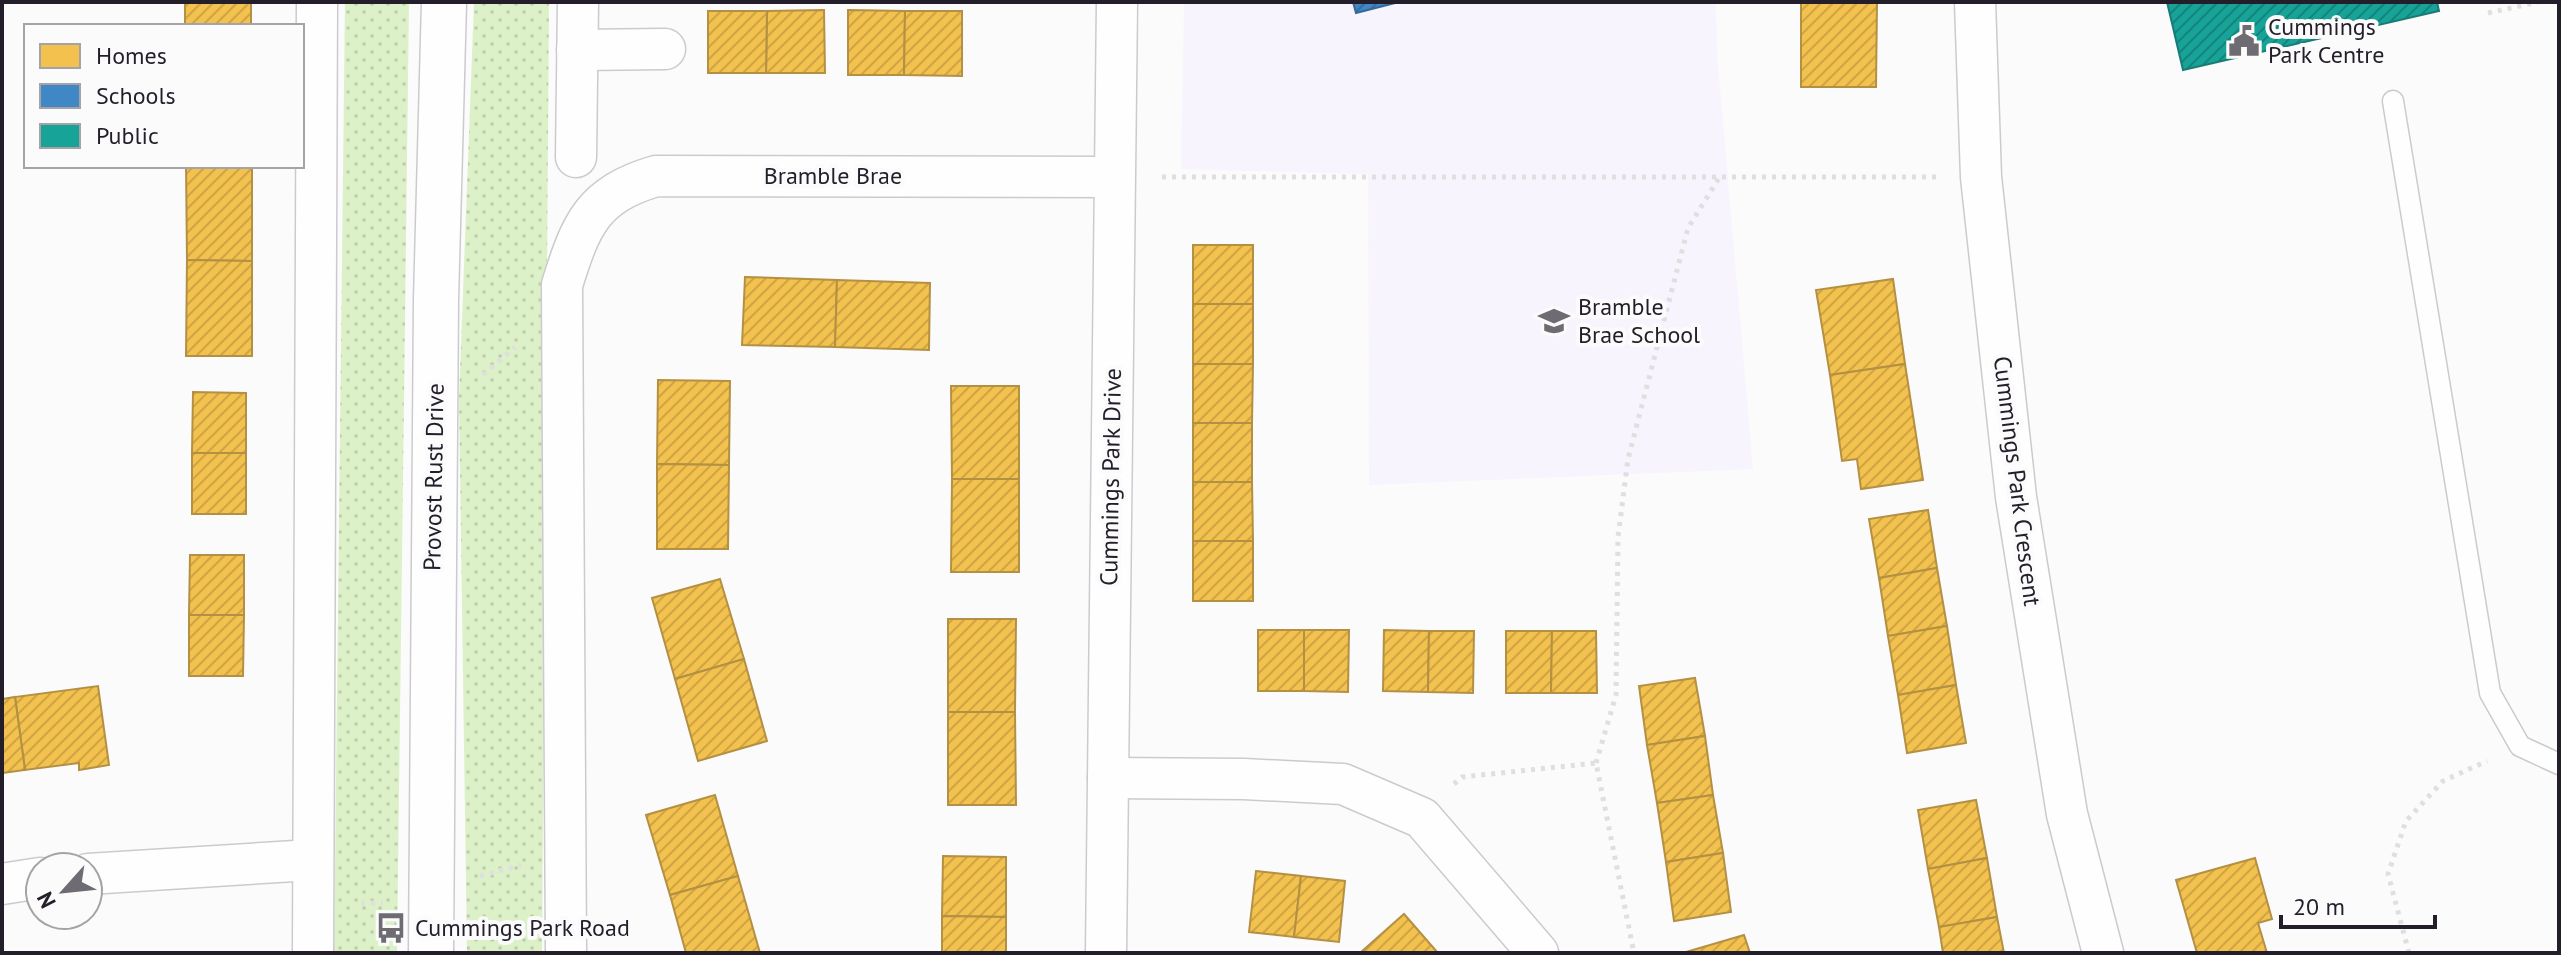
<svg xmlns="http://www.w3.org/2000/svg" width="2561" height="955" viewBox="0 0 2561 955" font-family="'PT Sans',sans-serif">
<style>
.built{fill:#f7f4fd}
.grass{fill:url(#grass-dots)}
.homes{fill:url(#homes-hatch);stroke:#b49043;stroke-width:2}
.schools{fill:url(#schools-hatch);stroke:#376896;stroke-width:2}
.public{fill:url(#public-hatch);stroke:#1b7b77;stroke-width:2}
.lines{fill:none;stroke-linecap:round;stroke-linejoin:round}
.service-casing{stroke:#cccad0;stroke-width:23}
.minor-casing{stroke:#cccad0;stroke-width:43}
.tertiary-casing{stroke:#cccad0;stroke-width:47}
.path{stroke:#dfdfdf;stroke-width:5;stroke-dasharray:4 6;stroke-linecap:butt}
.service{stroke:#fefefe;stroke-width:20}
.minor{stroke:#fefefe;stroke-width:40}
.tertiary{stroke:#fefefe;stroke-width:44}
.labels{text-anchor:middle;stroke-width:8;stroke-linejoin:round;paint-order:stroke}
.poi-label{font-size:24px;fill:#231e2a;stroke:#fbfbfb;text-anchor:start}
.street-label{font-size:24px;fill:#231e2a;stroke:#fbfbfb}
</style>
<defs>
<pattern id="grass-dots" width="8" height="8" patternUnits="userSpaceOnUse" patternTransform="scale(2)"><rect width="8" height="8" fill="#dcf1c8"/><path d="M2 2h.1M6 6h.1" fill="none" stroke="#bcceac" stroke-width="1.8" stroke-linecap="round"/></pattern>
<pattern id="homes-hatch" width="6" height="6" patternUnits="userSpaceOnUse" patternTransform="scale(2)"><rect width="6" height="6" fill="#f2c14e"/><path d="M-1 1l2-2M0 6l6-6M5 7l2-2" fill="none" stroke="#cfa544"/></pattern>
<pattern id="schools-hatch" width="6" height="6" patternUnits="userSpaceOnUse" patternTransform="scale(2)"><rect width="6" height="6" fill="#3f88c5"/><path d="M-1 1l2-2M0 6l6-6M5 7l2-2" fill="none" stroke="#346fa0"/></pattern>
<pattern id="public-hatch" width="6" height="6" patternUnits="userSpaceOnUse" patternTransform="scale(2)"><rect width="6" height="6" fill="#17a398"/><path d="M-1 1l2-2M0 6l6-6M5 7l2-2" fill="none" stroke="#14847c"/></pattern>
</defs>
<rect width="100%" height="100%" fill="#fbfbfb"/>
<polygon class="built" points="1184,2 1716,2 1717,54 1753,469 1369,485 1368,174 1181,169"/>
<g class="grass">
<polygon points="345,2 409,2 397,953 334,953"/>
<polygon points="474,2 549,2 542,953 467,953 459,398"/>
</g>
<g class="homes">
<rect x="185" y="2" width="66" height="24"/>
<polygon points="1801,2 1877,2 1876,87 1801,87"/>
<polygon points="824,10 825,73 766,73 767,11"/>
<polygon points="848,10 905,11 904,75 848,75"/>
<polygon points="708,11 767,11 766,73 708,73"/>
<polygon points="905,11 962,11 962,76 904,75"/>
<polygon points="186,166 252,166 252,261 187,260"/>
<rect x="1193" y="245" width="60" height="59"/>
<polygon points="187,260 252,261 252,356 186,356"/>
<polygon points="745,277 837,280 835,347 742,345"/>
<polygon points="1893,279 1905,364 1830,375 1816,290"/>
<polygon points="837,280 930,283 929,350 835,347"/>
<rect x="1193" y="304" width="60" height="60"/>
<polygon points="1193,364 1253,364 1252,423 1193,423"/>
<polygon points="1905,364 1923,480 1861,489 1857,459 1842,461 1830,375"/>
<polygon points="658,380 730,381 729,465 657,464"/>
<polygon points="951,386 1019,386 1019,479 952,479"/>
<polygon points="193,392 246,393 246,453 192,453"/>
<rect x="1193" y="423" width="59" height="59"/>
<rect x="192" y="453" width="54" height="61"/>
<polygon points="657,464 729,465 728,549 657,549"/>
<polygon points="952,479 1019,479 1019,572 951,572"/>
<polygon points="1193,482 1252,482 1253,541 1193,541"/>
<polygon points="1928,510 1937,568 1879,578 1869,519"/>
<rect x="1193" y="541" width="60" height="60"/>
<polygon points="190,555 244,555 244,615 189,615"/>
<polygon points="1937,568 1947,626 1888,636 1879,578"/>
<polygon points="720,579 744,659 675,679 652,598"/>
<polygon points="189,615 244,615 243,676 189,676"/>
<polygon points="948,619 1016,619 1015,712 948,712"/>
<polygon points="1947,626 1956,685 1898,695 1888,636"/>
<rect x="1258" y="630" width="46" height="61"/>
<polygon points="1304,630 1349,630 1348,692 1304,691"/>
<polygon points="1384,630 1429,631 1428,692 1383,691"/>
<polygon points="1429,631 1474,631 1473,693 1428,692"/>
<polygon points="1506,631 1552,631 1551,693 1506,693"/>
<polygon points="1552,631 1596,631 1597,693 1551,693"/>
<polygon points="744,659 767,741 698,761 675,679"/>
<polygon points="1695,678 1705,736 1647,745 1639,686"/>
<polygon points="1956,685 1966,743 1907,753 1898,695"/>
<polygon points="98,686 109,765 79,770 79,763 25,770 15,697"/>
<polygon points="15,697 25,770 2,773 2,699"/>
<polygon points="948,712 1015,712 1016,805 948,805"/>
<polygon points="1705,736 1713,795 1657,803 1647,745"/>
<polygon points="715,795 738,876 670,895 646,815"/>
<polygon points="1713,795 1723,853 1666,862 1657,803"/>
<polygon points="1976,800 1987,858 1928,869 1918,810"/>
<polygon points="1723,853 1731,912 1674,921 1666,862"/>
<polygon points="943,856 1006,857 1006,917 942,916"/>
<polygon points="1987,858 1997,917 1939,927 1928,869"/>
<polygon points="2255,858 2272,919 2258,923 2267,953 2197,953 2176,880"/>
<polygon points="1256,871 1301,876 1294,937 1249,932"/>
<polygon points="738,876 760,953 686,953 670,895"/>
<polygon points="1301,876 1345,881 1339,942 1294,937"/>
<polygon points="1404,914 1438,953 1360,953"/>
<polygon points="942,916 1006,917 1006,953 942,953"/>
<polygon points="1997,917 2004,953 1943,953 1939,927"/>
<polygon points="1744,935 1750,953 1687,953 1686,952"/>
</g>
<polygon class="schools" points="1353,2 1399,2 1356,13"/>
<polygon class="public" points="2167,2 2437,2 2439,11 2183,70"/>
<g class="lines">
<defs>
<polyline id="service" points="2393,101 2490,693 2520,746 2559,764"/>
<g id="minor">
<polyline points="1975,2 1981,177 2016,497 2067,814 2103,953"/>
<polyline points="577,50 665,49"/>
<polyline points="576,157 578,2"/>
<polyline points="1108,778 1244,779 1343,784 1422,818 1538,953"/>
<polyline points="88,874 311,860"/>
<polyline points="2,884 40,878"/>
<polyline points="313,953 317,2"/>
<path d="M566,953L562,285C581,224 592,195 656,176L1114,177"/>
<polyline points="1106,953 1117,2"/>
</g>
<polyline id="tertiary" points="431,953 436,300 444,2"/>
</defs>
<use href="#service" class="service-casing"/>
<use href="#minor" class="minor-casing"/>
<use href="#tertiary" class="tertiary-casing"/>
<g class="path">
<polyline points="2488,13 2538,2"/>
<polyline points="1162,177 1936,177"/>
<polyline points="483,375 515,347"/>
<polyline points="1596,763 1616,695 1618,537 1628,459 1688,228 1719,178"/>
<polyline points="1454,784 1462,777 1596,763 1634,953"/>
<polyline points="480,876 521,865"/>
<polyline points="361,903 383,903"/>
<polyline points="2409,953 2388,874 2406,821 2443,781 2487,761"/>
</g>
<use href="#service" class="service"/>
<use href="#minor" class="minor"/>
<use href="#tertiary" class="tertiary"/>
</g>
<defs>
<symbol id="civic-bare" viewBox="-9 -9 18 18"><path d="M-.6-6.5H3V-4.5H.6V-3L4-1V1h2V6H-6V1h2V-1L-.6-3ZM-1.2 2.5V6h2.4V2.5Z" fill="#6f6b73" stroke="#fbfbfb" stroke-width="2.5" paint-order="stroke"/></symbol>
<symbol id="school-bare" viewBox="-9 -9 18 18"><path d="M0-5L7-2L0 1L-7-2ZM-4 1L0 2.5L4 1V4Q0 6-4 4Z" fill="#6f6b73" stroke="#fbfbfb" stroke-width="2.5" paint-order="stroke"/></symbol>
<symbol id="bus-bare" viewBox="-9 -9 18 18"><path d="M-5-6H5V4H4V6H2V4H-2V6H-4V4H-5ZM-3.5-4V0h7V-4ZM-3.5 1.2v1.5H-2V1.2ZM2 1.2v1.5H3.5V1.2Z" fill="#6f6b73" stroke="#fbfbfb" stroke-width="2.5" paint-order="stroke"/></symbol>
</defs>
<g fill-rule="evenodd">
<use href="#civic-bare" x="2222" y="19" width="44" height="44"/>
<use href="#school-bare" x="1532" y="299" width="44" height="44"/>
<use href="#bus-bare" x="369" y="906" width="44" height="44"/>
</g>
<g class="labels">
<g class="poi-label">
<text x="2268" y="35">Cummings<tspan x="2268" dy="28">Park Centre</tspan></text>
<text x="1578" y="315">Bramble<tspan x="1578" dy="28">Brae School</tspan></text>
<text x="415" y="936">Cummings Park Road</text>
</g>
<g class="street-label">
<text x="833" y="184">Bramble Brae</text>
<text transform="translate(434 477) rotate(-89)" y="8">Provost Rust Drive</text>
<text transform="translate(1111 477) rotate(-89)" y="8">Cummings Park Drive</text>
<text transform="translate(2017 481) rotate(83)" y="8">Cummings Park Crescent</text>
</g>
</g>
<rect width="2561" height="955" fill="none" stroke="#231e2a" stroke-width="8"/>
<rect x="24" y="24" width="280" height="144" fill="#fbfbfb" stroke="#a5a3a7" stroke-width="2"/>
<rect x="40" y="44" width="40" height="24" fill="#f2c14e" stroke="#a5a3a7" stroke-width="2"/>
<text x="96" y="64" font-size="24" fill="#231e2a">Homes</text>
<rect x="40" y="84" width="40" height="24" fill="#3f88c5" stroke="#a5a3a7" stroke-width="2"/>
<text x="96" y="104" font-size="24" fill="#231e2a">Schools</text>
<rect x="40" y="124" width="40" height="24" fill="#17a398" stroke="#a5a3a7" stroke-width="2"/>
<text x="96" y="144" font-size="24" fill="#231e2a">Public</text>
<g transform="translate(64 891) rotate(243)"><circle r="38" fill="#fbfbfb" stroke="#a5a3a7" stroke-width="2"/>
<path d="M0-6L14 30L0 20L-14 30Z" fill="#6f6b73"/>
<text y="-12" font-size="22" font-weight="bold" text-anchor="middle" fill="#231e2a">N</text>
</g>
<path d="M2281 915v12h154v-12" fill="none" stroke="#231e2a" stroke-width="4"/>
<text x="2293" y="915" font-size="24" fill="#231e2a" stroke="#fbfbfb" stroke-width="6" paint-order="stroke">20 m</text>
</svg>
